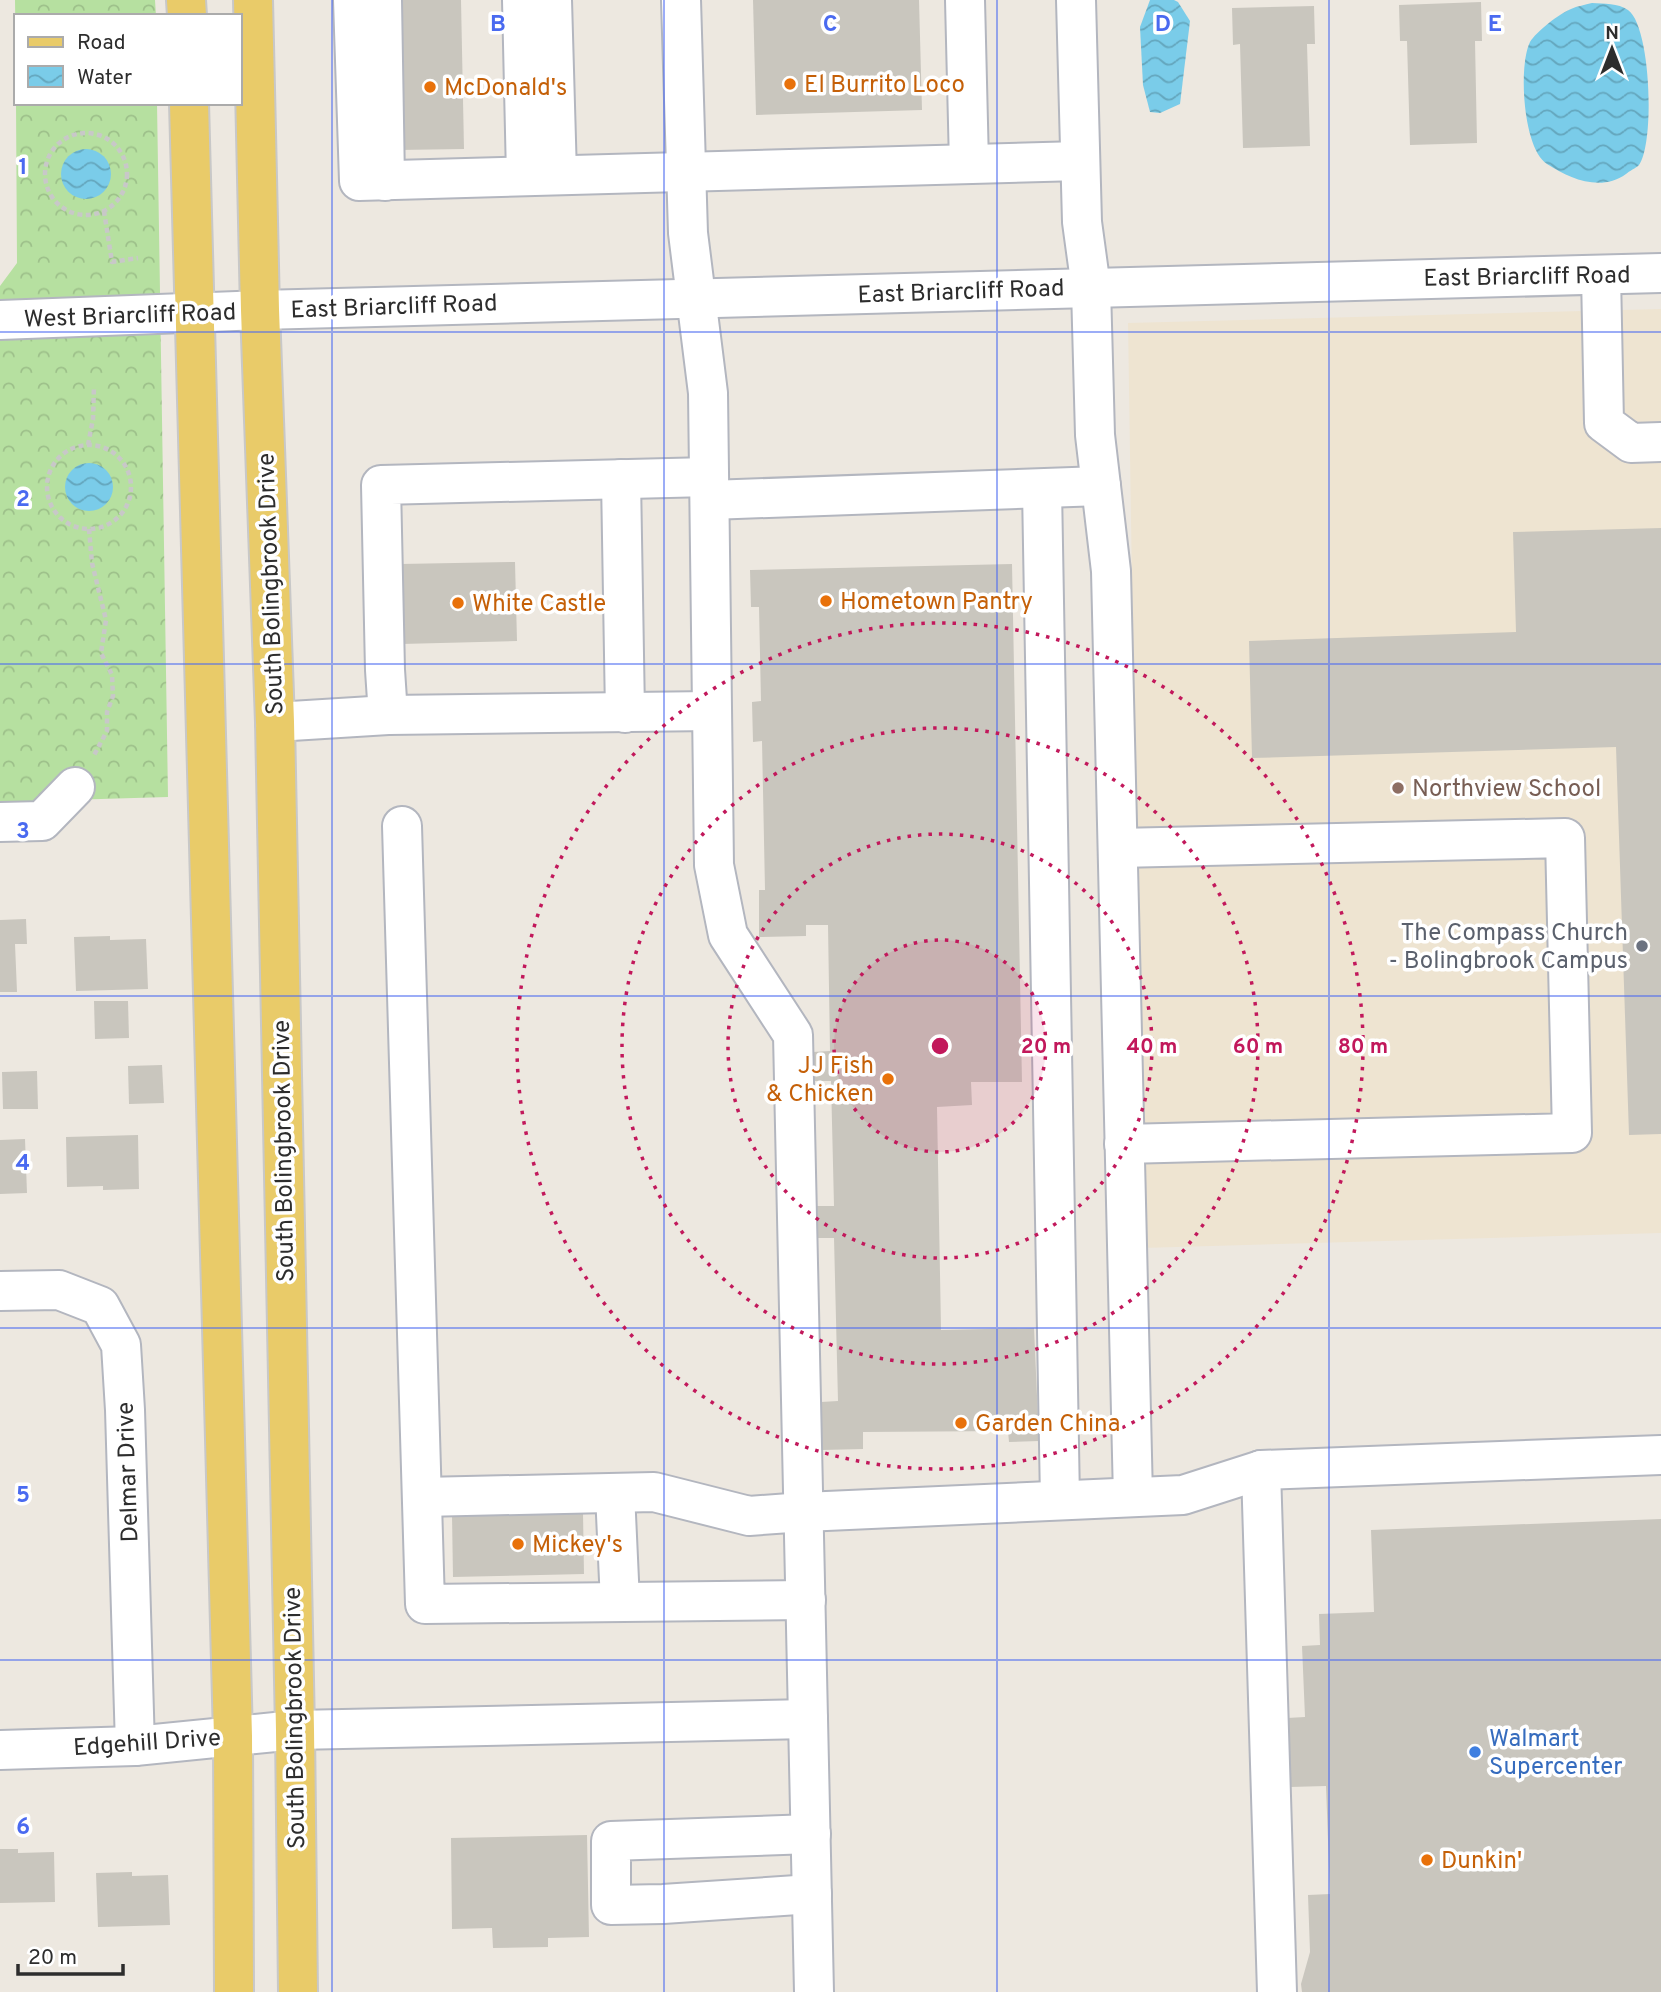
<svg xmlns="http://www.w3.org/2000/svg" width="1661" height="1992" viewBox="0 0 1661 1992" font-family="Overpass,sans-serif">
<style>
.education{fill:#eee4d1}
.forest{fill:url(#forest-crowns)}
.water{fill:url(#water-waves)}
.building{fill:#c9c6be}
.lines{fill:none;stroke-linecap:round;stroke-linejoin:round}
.minor-casing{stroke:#b3b6bf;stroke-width:42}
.major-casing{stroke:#c8c8c8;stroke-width:42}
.path{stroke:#c8c8c8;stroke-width:4.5;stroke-dasharray:5 3.5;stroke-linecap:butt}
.minor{stroke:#fff;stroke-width:38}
.major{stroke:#e9cb69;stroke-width:38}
.grid{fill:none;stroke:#4a6af0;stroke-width:2;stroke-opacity:0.55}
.ring{fill:none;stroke:#c2185b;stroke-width:3.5;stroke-dasharray:3.5 7}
.food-dot{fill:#e8710a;stroke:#fff;stroke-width:2.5}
.education-dot{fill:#8d6e63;stroke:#fff;stroke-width:2.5}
.worship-dot{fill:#6b7280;stroke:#fff;stroke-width:2.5}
.shop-dot{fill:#3f7fe0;stroke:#fff;stroke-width:2.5}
.labels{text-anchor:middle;stroke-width:7;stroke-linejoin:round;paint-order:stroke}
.food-label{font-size:24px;fill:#c56008;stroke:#fff;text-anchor:start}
.street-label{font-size:24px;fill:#2d2d2d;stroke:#fff}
.education-label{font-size:24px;fill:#785e54;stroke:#fff;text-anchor:start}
.worship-label{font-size:24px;fill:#5b616d;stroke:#fff;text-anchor:end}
.shop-label{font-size:24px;fill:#366cbe;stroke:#fff;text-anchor:start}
.grid-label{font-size:23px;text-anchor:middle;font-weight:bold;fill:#4a6af0;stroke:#fff;stroke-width:7;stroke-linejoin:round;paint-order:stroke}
.centre{fill:#c2185b;stroke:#fff;stroke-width:3.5}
.ring-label{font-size:21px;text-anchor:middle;font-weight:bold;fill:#c2185b;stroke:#fff;stroke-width:7;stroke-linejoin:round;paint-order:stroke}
</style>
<defs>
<pattern id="forest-crowns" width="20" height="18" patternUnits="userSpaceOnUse" patternTransform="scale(1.75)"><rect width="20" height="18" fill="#b6e0a0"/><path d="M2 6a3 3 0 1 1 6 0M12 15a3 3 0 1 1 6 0" fill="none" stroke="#9dc08a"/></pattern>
<pattern id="water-waves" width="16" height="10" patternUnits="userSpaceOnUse" patternTransform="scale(1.75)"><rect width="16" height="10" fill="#7acce9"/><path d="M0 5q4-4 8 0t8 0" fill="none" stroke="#64a6bd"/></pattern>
</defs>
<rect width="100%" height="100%" fill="#ede8e0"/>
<polygon class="education" points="1661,309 1661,1233 1142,1248 1128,323"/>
<g class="forest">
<polygon points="15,0 155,0 156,16 16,16 16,81"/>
<polygon points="16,103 157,103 168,797 0,802 0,286 17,263"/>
</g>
<g class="water">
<polygon points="1150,0 1174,0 1178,2 1190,21 1180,104 1160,113 1150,112 1143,85 1140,27"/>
<path d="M1592,3C1604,4 1618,3 1628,10C1651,26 1655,143 1639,165C1636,168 1629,171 1626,174C1601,192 1570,179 1547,164C1523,149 1518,66 1530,42C1536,32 1560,13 1571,9C1577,6 1585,5 1592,3Z"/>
<circle cx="86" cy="174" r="25"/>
<circle cx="89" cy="487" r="24"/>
</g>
<g class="building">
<polygon points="395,0 461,0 464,149 398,150"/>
<polygon points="753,0 919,0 922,110 756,115"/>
<polygon points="1481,2 1482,41 1475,41 1477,143 1410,145 1407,41 1400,41 1399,5"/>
<polygon points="1314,6 1315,44 1307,44 1310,146 1243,148 1240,44 1233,45 1232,8"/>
<polygon points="1661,528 1661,1134 1629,1135 1616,747 1252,758 1249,641 1516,632 1513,532"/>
<polygon points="515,562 517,641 401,644 400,564"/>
<polygon points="1012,564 1022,1082 971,1082 972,1105 937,1107 941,1330 1034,1328 1039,1441 1009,1442 1008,1431 863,1432 863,1449 822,1450 821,1402 838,1401 834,1238 818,1238 817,1206 834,1206 831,1081 813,1081 813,1052 830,1051 828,925 806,925 806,936 759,937 759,890 765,890 762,741 753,742 752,702 761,701 759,607 751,607 750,570"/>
<polygon points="26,919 27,944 15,944 17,992 0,992 0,920"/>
<polygon points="110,936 110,940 146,939 148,989 76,991 74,937"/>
<polygon points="94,1001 128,1001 129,1038 95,1039"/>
<polygon points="162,1065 164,1103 129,1104 128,1066"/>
<polygon points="37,1071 38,1109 3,1109 2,1072"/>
<polygon points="138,1135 139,1189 103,1190 103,1186 67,1187 66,1137"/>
<polygon points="25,1139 27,1193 0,1194 0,1140"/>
<polygon points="583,1512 584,1574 453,1577 452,1515"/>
<polygon points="1661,1519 1661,1992 1302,1992 1301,1984 1310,1952 1308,1895 1330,1894 1326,1786 1290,1787 1287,1718 1305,1717 1302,1646 1320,1645 1319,1614 1374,1612 1371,1530"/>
<polygon points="587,1835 589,1937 548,1938 548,1947 493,1948 492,1928 452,1929 451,1838"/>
<polygon points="0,1849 18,1849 18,1853 54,1852 55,1902 0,1903"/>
<polygon points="132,1872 132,1876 168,1875 170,1925 98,1927 96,1873"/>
</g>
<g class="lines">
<defs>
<g id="minor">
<polyline points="353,0 359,181 1080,161"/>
<polyline points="382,0 385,181"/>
<polyline points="522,0 526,176"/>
<polyline points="552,0 557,175"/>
<polyline points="681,0 688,233 708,393 714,865 728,935 793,1035 814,1992"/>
<polyline points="965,0 969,164"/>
<polyline points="1076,0 1082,222 1091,288 1095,435 1111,571 1133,1497"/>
<polyline points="1601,275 1604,423 1631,443 1661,442"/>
<polyline points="0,320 260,310 1661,273"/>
<polyline points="621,479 625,713"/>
<polyline points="1042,489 1060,1500"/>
<polyline points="710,500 1101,486"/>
<polyline points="388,715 385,670 381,485 709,477"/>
<polyline points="275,722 388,715 712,711"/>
<polyline points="0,822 42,821 75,787"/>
<polyline points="402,826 425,1604 806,1600"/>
<polyline points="1118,848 1565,838 1572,1133 1124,1144"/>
<polyline points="0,1291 59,1290 100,1306 121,1345 125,1410 135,1746"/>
<polyline points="1261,1470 1277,1992"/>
<polyline points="615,1493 620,1602"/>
<polyline points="422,1497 654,1492 749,1516 804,1512 1183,1495 1261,1470 1661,1455"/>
<polyline points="0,1750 135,1746 295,1730 808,1719"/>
<polyline points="811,1834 611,1841 611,1905 663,1904 812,1894"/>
</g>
<g id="major">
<polyline points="186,0 187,16"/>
<polyline points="253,0 260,310 275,722 295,1730 298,1992"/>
<polyline points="189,103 233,1736 234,1992"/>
</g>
</defs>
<use href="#minor" class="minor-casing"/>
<use href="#major" class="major-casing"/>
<g class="path">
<circle cx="86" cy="174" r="41"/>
<polyline points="104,211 112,262 138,258"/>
<polyline points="88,445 93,419 94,386"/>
<circle cx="89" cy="487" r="42"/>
<polyline points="89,529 92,563 106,620 101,653 112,675 113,696 107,712 107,731 93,757"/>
</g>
<use href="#minor" class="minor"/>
<use href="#major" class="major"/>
</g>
<path class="grid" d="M332,0V1992M664,0V1992M997,0V1992M1329,0V1992M0,332H1661M0,664H1661M0,996H1661M0,1328H1661M0,1660H1661"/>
<circle cx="940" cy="1046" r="106" fill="#c2185b" fill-opacity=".12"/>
<g class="ring">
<circle cx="940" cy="1046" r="106"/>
<circle cx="940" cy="1046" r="212"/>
<circle cx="940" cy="1046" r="318"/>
<circle cx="940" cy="1046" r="423"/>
</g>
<g class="food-dot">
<circle cx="790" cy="84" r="7"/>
<circle cx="430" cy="87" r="7"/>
<circle cx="826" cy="601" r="7"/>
<circle cx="458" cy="603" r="7"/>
<circle cx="888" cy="1079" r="7"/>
<circle cx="961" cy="1423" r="7"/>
<circle cx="518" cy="1544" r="7"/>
<circle cx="1427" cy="1860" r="7"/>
</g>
<circle class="education-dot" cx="1398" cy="788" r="7"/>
<circle class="worship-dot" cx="1642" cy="946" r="7"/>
<circle class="shop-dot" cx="1475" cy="1752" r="7"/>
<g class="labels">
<g class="food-label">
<text x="804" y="92">El Burrito Loco</text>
<text x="444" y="95">McDonald's</text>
<text x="840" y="609">Hometown Pantry</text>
<text x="472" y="611">White Castle</text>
<text x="874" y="1073" text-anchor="end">JJ Fish<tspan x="874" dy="28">&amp; Chicken</tspan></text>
<text x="975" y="1431">Garden China</text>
<text x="532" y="1552">Mickey's</text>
<text x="1441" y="1868">Dunkin'</text>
</g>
<g class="street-label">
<text transform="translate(1527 276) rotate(-1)" y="8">East Briarcliff Road</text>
<text transform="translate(961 291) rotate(-2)" y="8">East Briarcliff Road</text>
<text transform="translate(394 306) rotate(-2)" y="8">East Briarcliff Road</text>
<text transform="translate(130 315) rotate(-2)" y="8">West Briarcliff Road</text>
<text transform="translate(270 584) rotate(-92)" y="8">South Bolingbrook Drive</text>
<text transform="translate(283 1151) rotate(-91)" y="8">South Bolingbrook Drive</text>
<text transform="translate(127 1472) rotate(-92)" y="8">Delmar Drive</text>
<text transform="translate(294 1718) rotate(-91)" y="8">South Bolingbrook Drive</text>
<text transform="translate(147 1742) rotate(-4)" y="8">Edgehill Drive</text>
</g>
<g class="education-label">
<text x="1412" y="796">Northview School</text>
</g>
<g class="worship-label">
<text x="1628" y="940">The Compass Church<tspan x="1628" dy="28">- Bolingbrook Campus</tspan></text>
</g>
<g class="shop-label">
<text x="1489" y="1746">Walmart<tspan x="1489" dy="28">Supercenter</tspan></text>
</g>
</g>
<g class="grid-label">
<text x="498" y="31">B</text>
<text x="830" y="31">C</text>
<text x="1163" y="31">D</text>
<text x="1495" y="31">E</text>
<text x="23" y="174">1</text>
<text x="23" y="506">2</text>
<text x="23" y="838">3</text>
<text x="23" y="1170">4</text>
<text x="23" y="1502">5</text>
<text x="23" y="1834">6</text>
</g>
<circle cx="940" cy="1046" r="10" class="centre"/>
<g class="ring-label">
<text x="1046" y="1053">20 m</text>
<text x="1152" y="1053">40 m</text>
<text x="1258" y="1053">60 m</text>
<text x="1363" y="1053">80 m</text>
</g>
<rect x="14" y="14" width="228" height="91" fill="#ffffff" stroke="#ababab" stroke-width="2"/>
<rect x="28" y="37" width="35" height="10" fill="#e9cb69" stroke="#ababab" stroke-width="2"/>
<text x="77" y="49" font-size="21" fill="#2d2d2d">Road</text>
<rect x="28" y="66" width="35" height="21" fill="url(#water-waves)" stroke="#ababab" stroke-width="2"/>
<text x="77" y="84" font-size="21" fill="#2d2d2d">Water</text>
<g transform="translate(1612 49)" stroke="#ffffff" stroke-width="5" paint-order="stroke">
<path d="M0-5L12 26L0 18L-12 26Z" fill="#2d2d2d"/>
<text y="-10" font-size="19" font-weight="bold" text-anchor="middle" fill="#2d2d2d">N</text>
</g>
<path d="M18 1964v10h105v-10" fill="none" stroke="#2d2d2d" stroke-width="3.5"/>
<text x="28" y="1964" font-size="21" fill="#2d2d2d" stroke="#ffffff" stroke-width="5" paint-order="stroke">20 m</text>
</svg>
